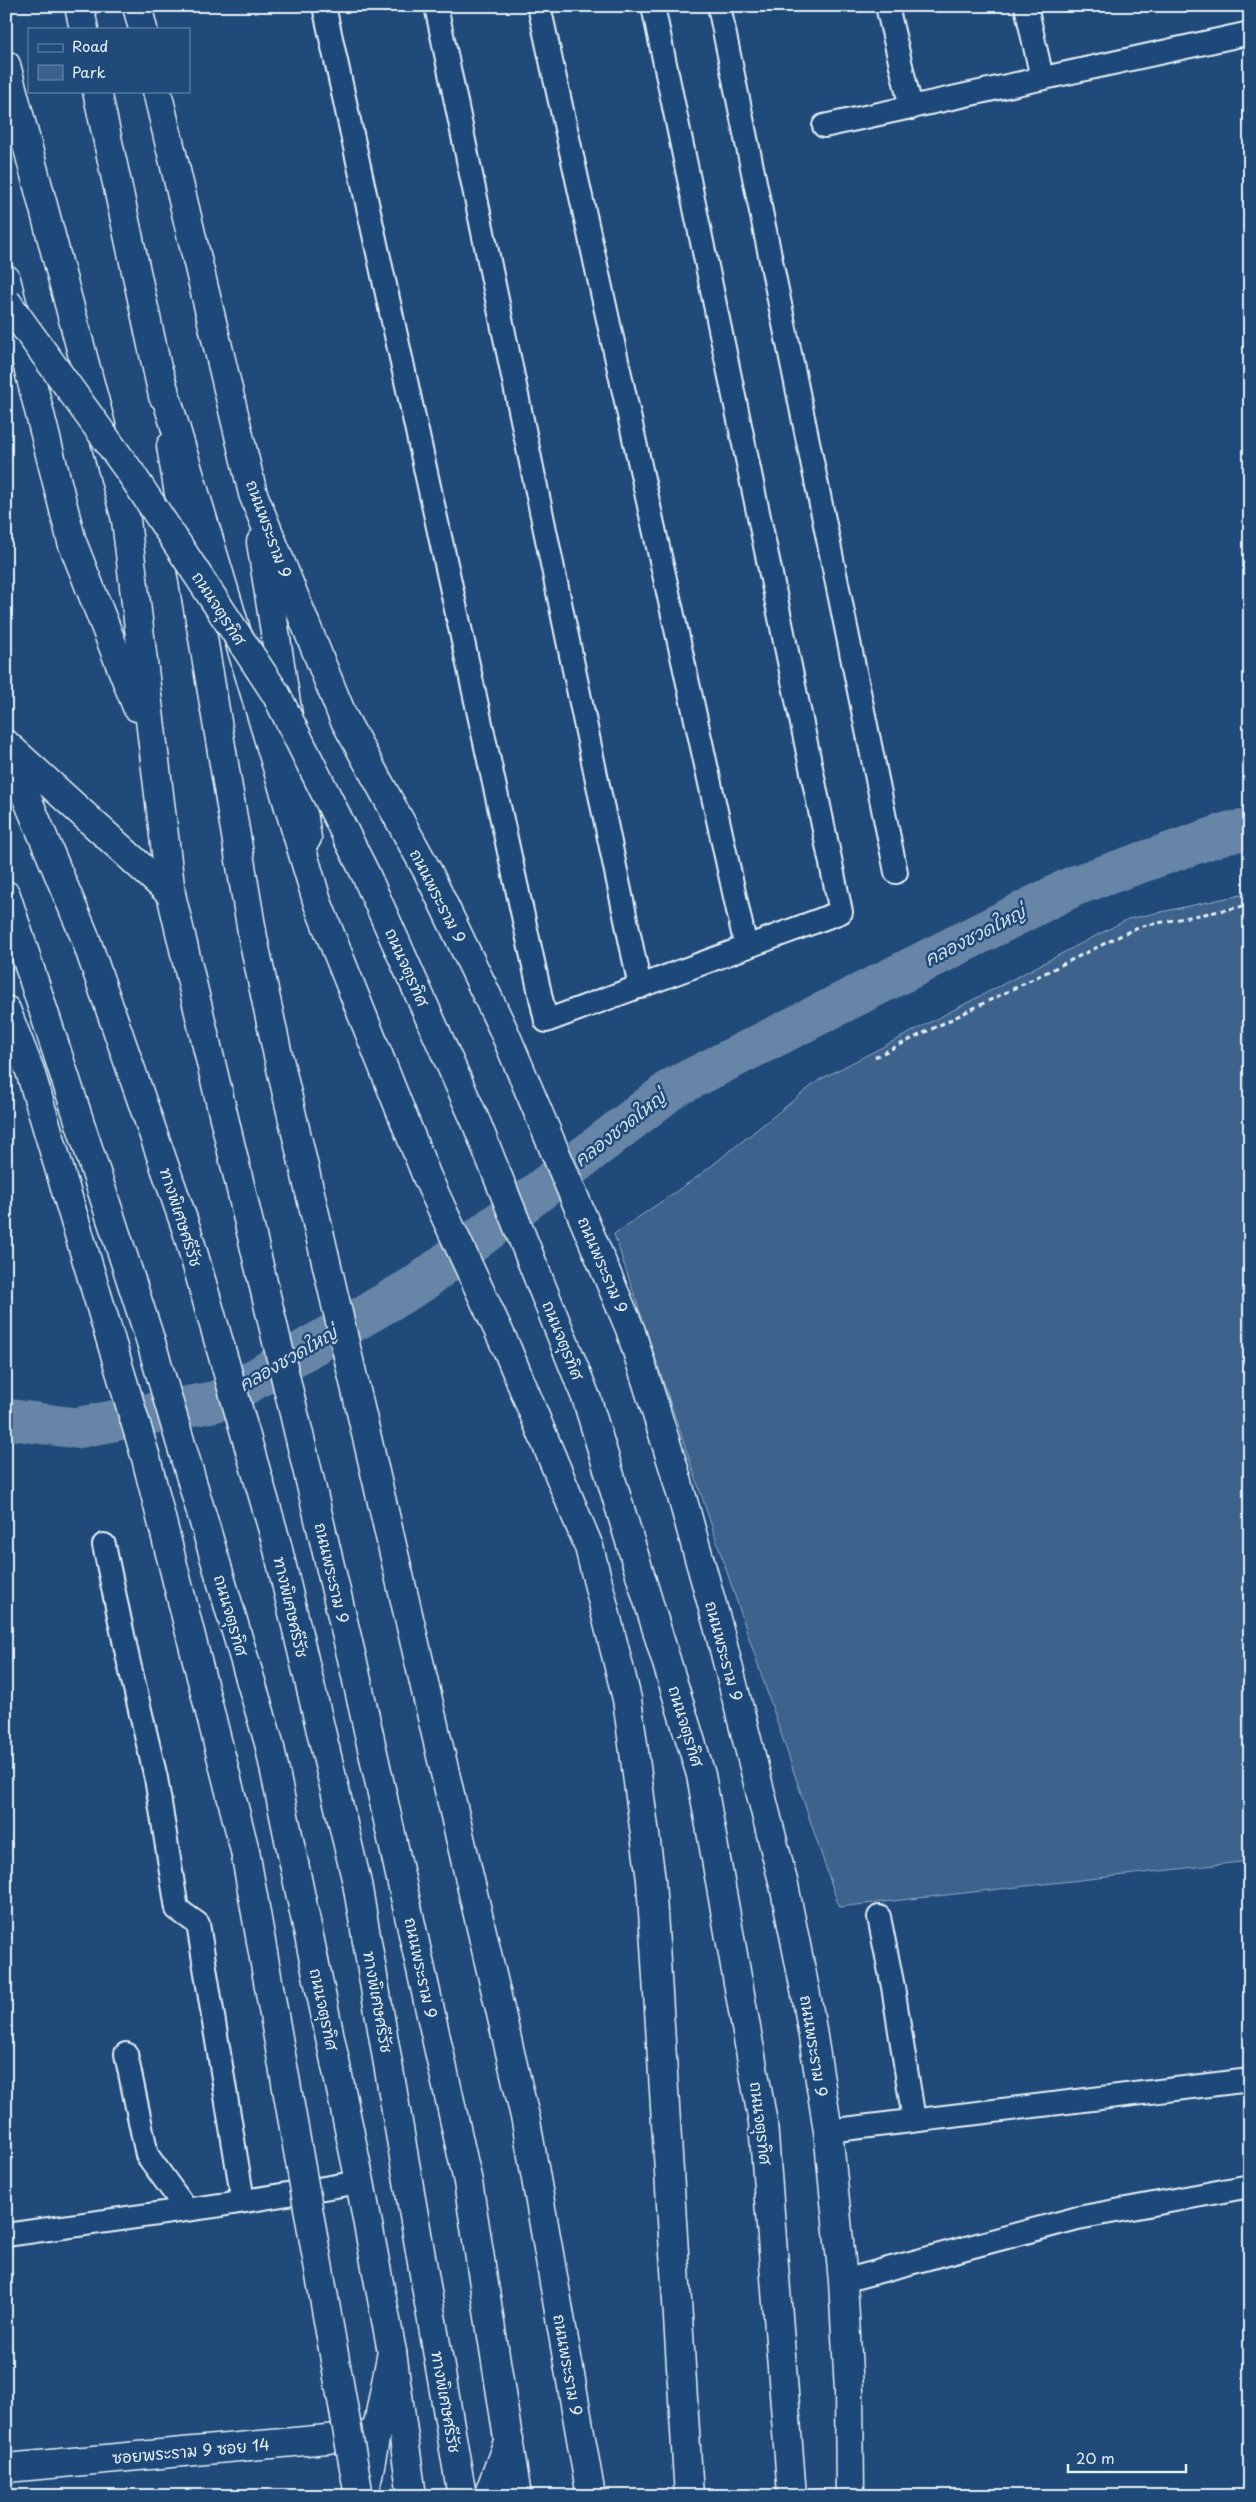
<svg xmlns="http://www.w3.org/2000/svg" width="1256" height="2502" viewBox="0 0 1256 2502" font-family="'Playpen Sans','Playpen Sans Thai',sans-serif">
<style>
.green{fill:#3c628c;stroke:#92aac2}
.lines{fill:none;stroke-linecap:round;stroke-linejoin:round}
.canal{stroke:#6685a7;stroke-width:41}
.lane-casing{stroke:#e8f1f8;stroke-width:26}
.street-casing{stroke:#e8f1f8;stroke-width:31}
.secondary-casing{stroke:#e8f1f8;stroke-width:31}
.primary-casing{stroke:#e8f1f8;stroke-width:31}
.highway-casing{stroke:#e8f1f8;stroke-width:31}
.path{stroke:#e8f1f8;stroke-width:3;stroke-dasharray:5 4;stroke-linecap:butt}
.lane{stroke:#1f4a7a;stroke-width:22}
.street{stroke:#1f4a7a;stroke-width:28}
.secondary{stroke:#1f4a7a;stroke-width:28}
.primary{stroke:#1f4a7a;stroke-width:28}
.highway{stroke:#1f4a7a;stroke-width:28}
.secondary-bridge-casing{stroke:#e8f1f8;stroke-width:31;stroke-linecap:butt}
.highway-bridge-casing{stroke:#e8f1f8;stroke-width:31;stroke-linecap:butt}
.secondary-bridge{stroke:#1f4a7a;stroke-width:28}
.highway-bridge{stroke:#1f4a7a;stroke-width:28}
.labels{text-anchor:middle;stroke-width:5;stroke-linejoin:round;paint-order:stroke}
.street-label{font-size:16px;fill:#e8f1f8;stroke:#1f4a7a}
.water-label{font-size:18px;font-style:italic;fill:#d4e1ec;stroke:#1f4a7a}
</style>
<rect width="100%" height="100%" fill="#1f4a7a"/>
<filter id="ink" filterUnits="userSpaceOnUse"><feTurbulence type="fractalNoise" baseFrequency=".02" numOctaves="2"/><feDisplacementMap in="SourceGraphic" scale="10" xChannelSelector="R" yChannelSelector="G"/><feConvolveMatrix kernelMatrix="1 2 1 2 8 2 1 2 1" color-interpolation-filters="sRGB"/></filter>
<g filter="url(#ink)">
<polygon class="green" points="1250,893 1250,1861 839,1907 614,1234 700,1175 819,1080 1128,919"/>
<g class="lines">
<polyline class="canal" points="6,1419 76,1428 217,1401 420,1283 673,1088 1074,886 1229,832 1250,830"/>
<defs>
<g id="lane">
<polyline points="324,6 546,1021 841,912 653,6"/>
<polyline points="436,6 640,987"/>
<polyline points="539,6 746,947"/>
<polyline points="719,6 896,872"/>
<polyline points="887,6 911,108"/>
<polyline points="1026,6 1042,78"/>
<polyline points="824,126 1250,33"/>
<polyline points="104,1545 128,1659 156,1778 177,1909 198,1924 243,2201"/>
<polyline points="879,1917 893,1987 914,2120"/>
<polyline points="126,2054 147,2155 186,2209"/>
<polyline points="828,2131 1250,2080"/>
<polyline points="6,2235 221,2205 360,2182"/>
<polyline points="843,2281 1078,2218 1250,2186"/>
</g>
<polyline id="street" points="6,2468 372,2435"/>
<g id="secondary">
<polyline points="6,744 171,894"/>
<polyline points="6,895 150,1339 269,1743 360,2182 392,2352 364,2496"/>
</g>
<g id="primary">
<polyline points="79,6 84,29"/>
<polyline points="137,6 143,29"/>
<polyline points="6,65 126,520 171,894 354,1667 468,2182 517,2496"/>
<polyline points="97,91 163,396"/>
<polyline points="157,91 253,494 343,717 428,872 503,1029 630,1329 675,1472 718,1626 784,1885 808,2005 828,2131 843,2281 849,2391 850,2496"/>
<polyline points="6,279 72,542 137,707"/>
<polyline points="171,446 253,938 277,1051 526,2121 591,2496"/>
<polyline points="261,542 307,838"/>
</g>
<g id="highway">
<polyline points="159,373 318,904 427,1177 507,1349 589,1547 627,1699 651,1880 689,2496"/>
<polyline points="6,748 85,937 187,1231 276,1541 357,1883 462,2496"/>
<polyline points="6,1010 30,1071 146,1458 245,1851"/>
<polyline points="392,2352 412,2496"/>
<polyline points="488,2496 509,2439"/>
</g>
</defs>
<use href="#lane" class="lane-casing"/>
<use href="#street" class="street-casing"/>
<use href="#secondary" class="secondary-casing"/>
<use href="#primary" class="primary-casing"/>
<use href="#highway" class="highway-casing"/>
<polyline class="path" points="875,1057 1138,927 1250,905"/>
<use href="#lane" class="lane"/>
<use href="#street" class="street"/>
<use href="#secondary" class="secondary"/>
<use href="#primary" class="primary"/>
<use href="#highway" class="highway"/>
<defs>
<polyline id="secondary-bridge" points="6,301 130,472 276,694 365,873 476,1122 587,1400 701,1775 763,2123 792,2496"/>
<polyline id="highway-bridge" points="245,1851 359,2496"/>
</defs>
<use href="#secondary-bridge" class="secondary-bridge-casing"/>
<use href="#highway-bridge" class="highway-bridge-casing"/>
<use href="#secondary-bridge" class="secondary-bridge"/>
<use href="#highway-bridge" class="highway-bridge"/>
</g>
</g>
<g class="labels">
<g class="street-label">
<text transform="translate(269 529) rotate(70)" y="6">ถนนพระราม 9</text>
<text transform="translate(219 608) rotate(57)" y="6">ถนนจตุรทิศ</text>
<text transform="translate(438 896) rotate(63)" y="6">ถนนพระราม 9</text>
<text transform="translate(407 967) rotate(66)" y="6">ถนนจตุรทิศ</text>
<text transform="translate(181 1217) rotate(72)" y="6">ทางพิเศษศรีรัช</text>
<text transform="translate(603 1265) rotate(67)" y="6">ถนนพระราม 9</text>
<text transform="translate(563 1340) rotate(68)" y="6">ถนนจตุรทิศ</text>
<text transform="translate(332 1573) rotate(77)" y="6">ถนนพระราม 9</text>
<text transform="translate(291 1607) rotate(77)" y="6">ทางพิเศษศรีรัช</text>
<text transform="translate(231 1615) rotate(74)" y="6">ถนนจตุรทิศ</text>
<text transform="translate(724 1651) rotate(75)" y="6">ถนนพระราม 9</text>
<text transform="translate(686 1726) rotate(73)" y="6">ถนนจตุรทิศ</text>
<text transform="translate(421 1968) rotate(78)" y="6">ถนนพระราม 9</text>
<text transform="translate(378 2002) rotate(80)" y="6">ทางพิเศษศรีรัช</text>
<text transform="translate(324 2009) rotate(78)" y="6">ถนนจตุรทิศ</text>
<text transform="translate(814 2046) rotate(81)" y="6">ถนนพระราม 9</text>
<text transform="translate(761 2123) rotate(83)" y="6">ถนนจตุรทิศ</text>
<text transform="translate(568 2365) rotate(80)" y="6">ถนนพระราม 9</text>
<text transform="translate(446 2402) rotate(80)" y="6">ทางพิเศษศรีรัช</text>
<text transform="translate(191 2451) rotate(-5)" y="6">ซอยพระราม 9 ซอย 14</text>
</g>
<g class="water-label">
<text transform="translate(975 936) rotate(-27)" y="6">คลองชวดใหญ่</text>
<text transform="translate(620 1129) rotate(-38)" y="6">คลองชวดใหญ่</text>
<text transform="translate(288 1359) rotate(-30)" y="6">คลองชวดใหญ่</text>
</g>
</g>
<rect width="1256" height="2502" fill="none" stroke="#1f4a7a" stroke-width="25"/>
<rect x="12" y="12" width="1231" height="2477" fill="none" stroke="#e8f1f8" stroke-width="2" filter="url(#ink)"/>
<rect x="28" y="28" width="162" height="65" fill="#1f4a7a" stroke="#6f8dac"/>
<rect x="38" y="44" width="25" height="8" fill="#1f4a7a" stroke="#6f8dac"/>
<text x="72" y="52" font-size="15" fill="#e8f1f8">Road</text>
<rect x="38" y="65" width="25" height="15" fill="#3c628c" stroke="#6f8dac"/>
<text x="72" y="78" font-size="15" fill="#e8f1f8">Park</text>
<path d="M1068 2464v8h118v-8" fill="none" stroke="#e8f1f8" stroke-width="2.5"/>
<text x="1076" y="2464" font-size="15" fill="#e8f1f8" stroke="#1f4a7a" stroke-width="4" paint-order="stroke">20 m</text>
</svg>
